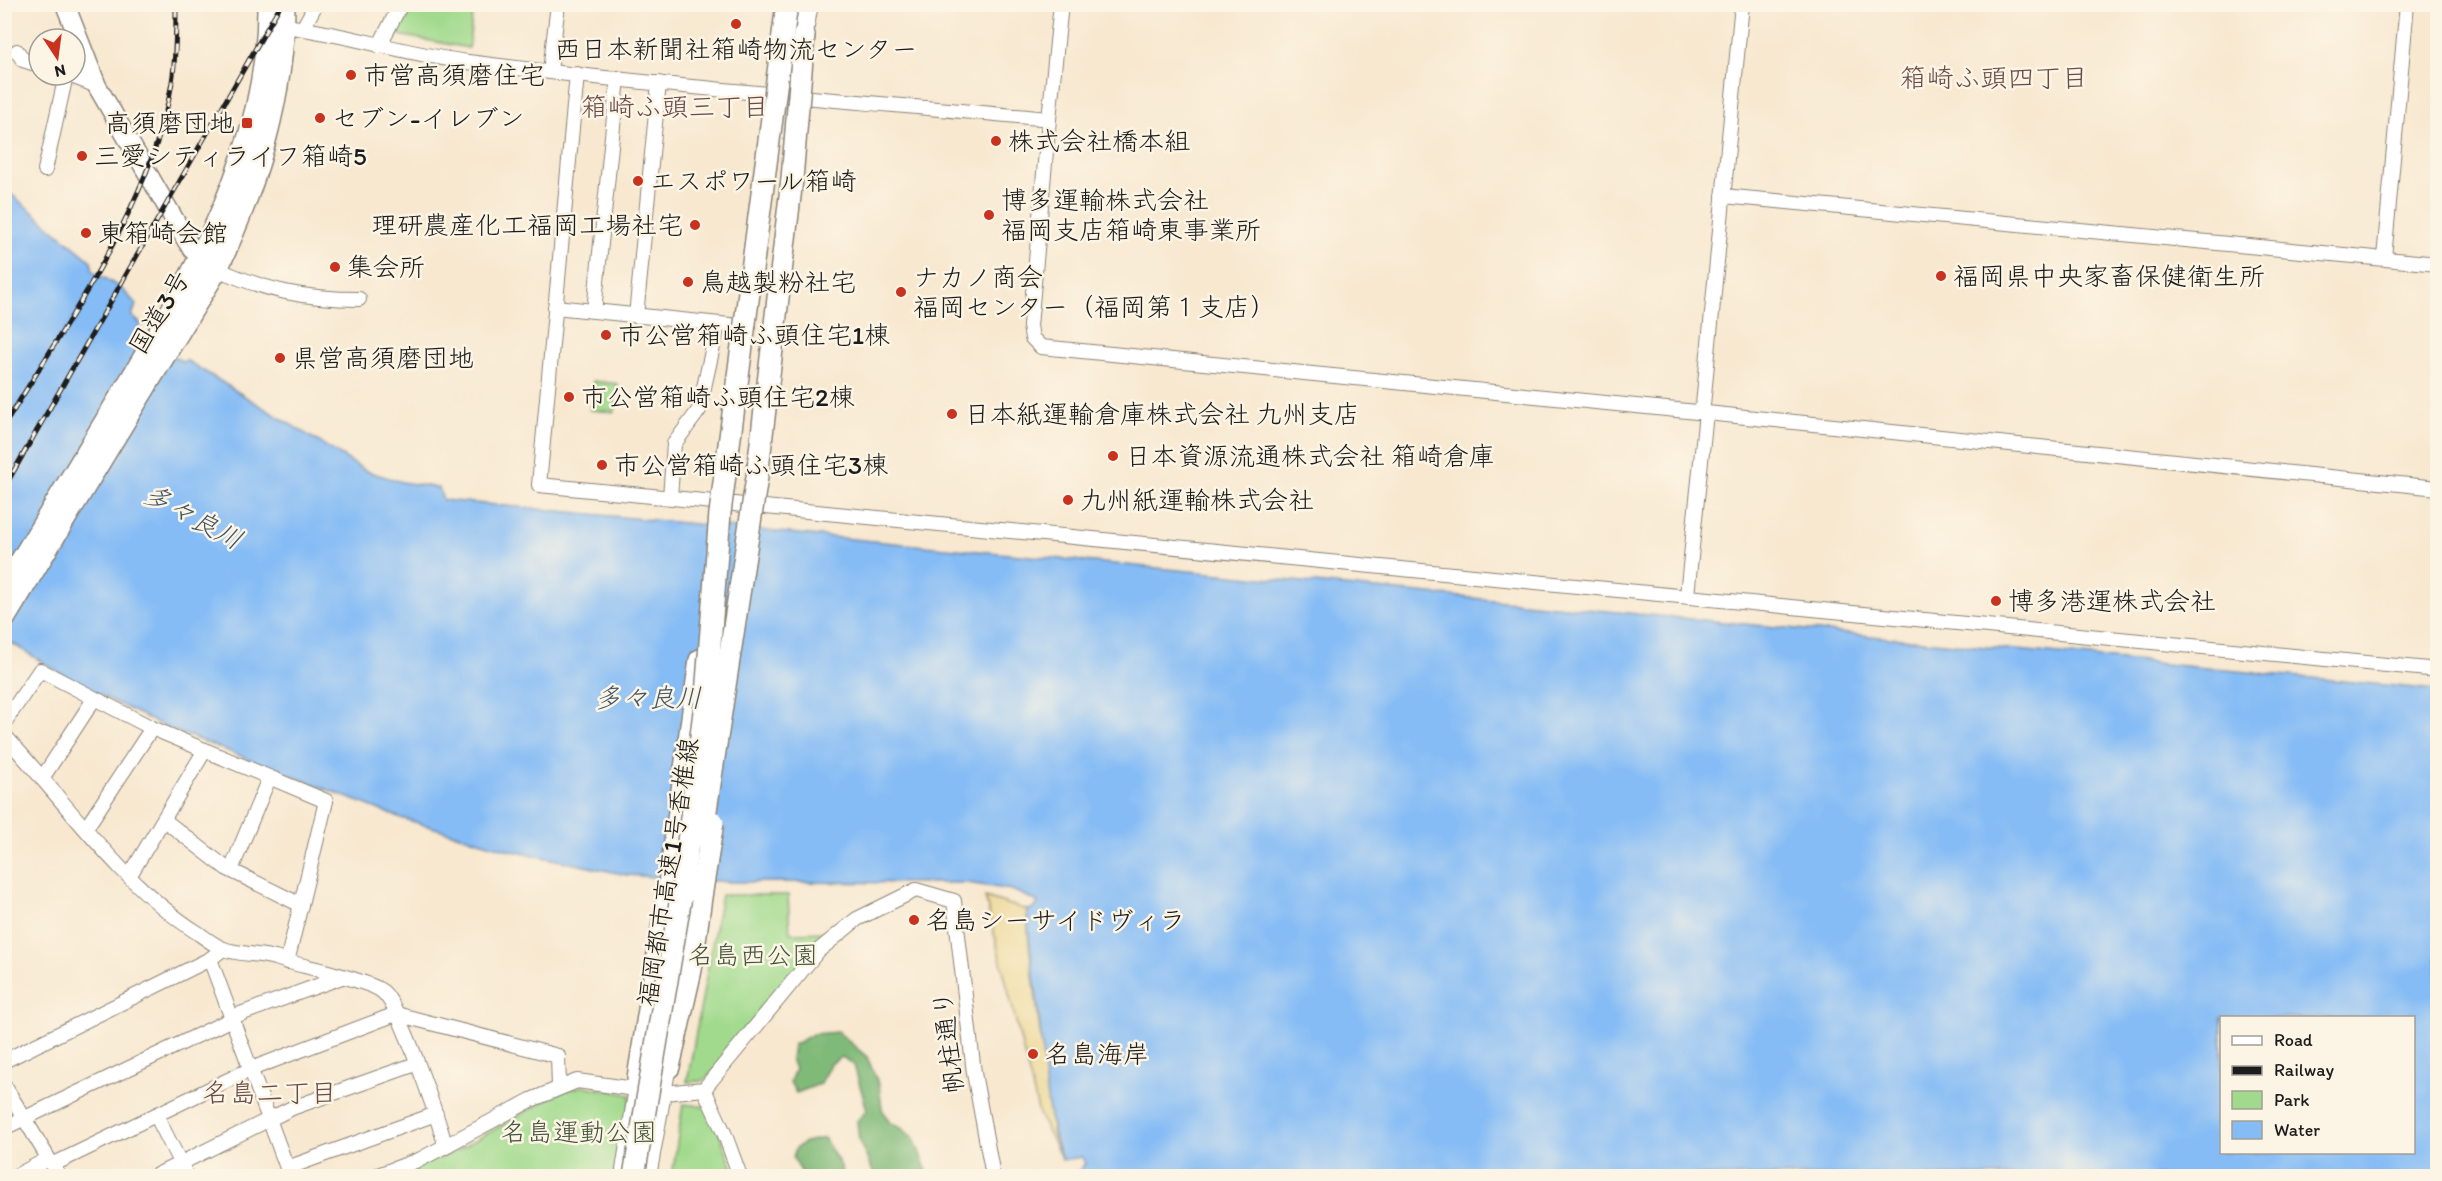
<svg xmlns="http://www.w3.org/2000/svg" width="2442" height="1181" viewBox="0 0 2442 1181" font-family="Itim,'Klee One',sans-serif">
<style>
.green{fill:#a1da8d;stroke:#5e7b54;stroke-width:1.5}
.forest{fill:#80ba78;stroke:#4e6b4a;stroke-width:1.5}
.sand{fill:#eeda9e;stroke:#857b5d;stroke-width:1.5}
.water{fill:#85bcf5;stroke:#506c88;stroke-width:1.5;fill-rule:evenodd}
.lines{fill:none;stroke-linecap:round;stroke-linejoin:round}
.minor-casing{stroke:#8a8276;stroke-width:16}
.major-casing{stroke:#8a8276;stroke-width:21}
.highway-casing{stroke:#8a8276;stroke-width:24}
.minor{stroke:#fff;stroke-width:14}
.major{stroke:#fff;stroke-width:18}
.highway{stroke:#fff;stroke-width:21}
.rail-casing{stroke:#1c1c1c;stroke-width:5}
.rail{stroke:#fcf5e5;stroke-width:3;stroke-dasharray:9;stroke-linecap:butt}
.highway-bridge-casing{stroke:#8a8276;stroke-width:24;stroke-linecap:butt}
.highway-bridge{stroke:#fff;stroke-width:21}
.poi-dot{fill:#c8321e;stroke:#fcf5e5;stroke-width:2}
.labels{text-anchor:middle;stroke-width:5;stroke-linejoin:round;paint-order:stroke}
.poi-label{font-size:26px;fill:#1c1c1c;stroke:#fcf5e5;text-anchor:start}
.street-label{font-size:26px;fill:#1c1c1c;stroke:#fcf5e5}
.park-label{font-size:26px;fill:#44553e;stroke:#fcf5e5}
.neighbourhood-label{font-size:27px;fill:#694c48;stroke:#fcf5e5}
.water-label{font-size:27px;font-style:italic;fill:#415468;stroke:#fcf5e5}
</style>
<rect width="100%" height="100%" fill="#fcf5e5"/>
<filter id="ink" filterUnits="userSpaceOnUse"><feTurbulence type="fractalNoise" baseFrequency=".0167" numOctaves="2"/><feDisplacementMap in="SourceGraphic" scale="12" xChannelSelector="R" yChannelSelector="G"/><feConvolveMatrix kernelMatrix="1 2 1 2 8 2 1 2 1" color-interpolation-filters="sRGB"/></filter>
<filter id="wash" filterUnits="userSpaceOnUse"><feTurbulence type="fractalNoise" baseFrequency=".008" numOctaves="4" result="noise"/><feDisplacementMap in="SourceGraphic" scale="24" xChannelSelector="R" yChannelSelector="G"/><feGaussianBlur stdDeviation="1.35" result="paint"/><feColorMatrix in="noise" values="0 0 0 0 0 0 0 0 0 0 0 0 0 0 0 0 0 1.4 0 .05"/><feComposite in="paint" operator="in"/></filter>
<g filter="url(#wash)">
<rect width="100%" height="100%" fill="#f8e8d0"/>
<g class="green">
<polygon points="408,5 473,5 469,48 393,34"/>
<polygon points="593,381 618,384 615,412 590,410"/>
<polygon points="721,895 788,895 790,933 828,932 719,1067 702,1081 687,1082"/>
<polygon points="584,1086 631,1095 617,1176 397,1176 458,1150 562,1091"/>
<polygon points="683,1104 709,1107 736,1176 672,1176"/>
</g>
<g class="forest">
<polygon points="838,1032 867,1057 879,1085 882,1109 890,1123 903,1129 914,1139 929,1176 875,1176 859,1141 857,1121 867,1110 854,1065 842,1057 830,1064 820,1084 796,1093 790,1082 795,1069 791,1059 793,1045 813,1034"/>
<polygon points="824,1138 841,1166 842,1176 804,1176 793,1158 796,1148 805,1142"/>
</g>
<polygon class="sand" points="985,897 1027,910 1029,944 1053,1137 1062,1160 1039,1114"/>
<path class="water" d="M4,188L91,261L93,271L122,289L136,304L132,316L141,324L135,333L183,362L186,360L366,471L402,482L439,488L443,500L2437,690V1176H1065L1078,1172L1085,1164L1082,1157L1062,1160C1043,1110 1044,1059 1038,1006C1034,974 1028,942 1027,910L1035,908L1038,902L1012,890L967,883L731,882L627,875L509,850L398,817L163,726L78,684L5,639ZM2222,1018H2414V1152H2222Z"/>
</g>
<g filter="url(#ink)">
<g class="lines">
<defs>
<g id="minor">
<path d="M277,25C341,32 403,54 468,62C661,87 856,101 1049,119L1030,326L1032,338L1041,347L1697,412L1703,405L1742,4"/>
<polyline points="303,28 316,4"/>
<polyline points="806,32 811,4"/>
<polyline points="379,46 401,4"/>
<polyline points="17,51 23,60 39,65"/>
<polyline points="550,71 558,4"/>
<polyline points="577,74 539,485 2438,670"/>
<polyline points="69,75 97,86"/>
<polyline points="1049,119 1061,4"/>
<polyline points="45,170 66,75"/>
<polyline points="1723,196 2438,264"/>
<polyline points="2384,258 2407,4"/>
<path d="M217,269C267,291 305,299 359,299"/>
<polyline points="555,307 749,327"/>
<polyline points="594,311 618,78"/>
<polyline points="636,316 659,83"/>
<polyline points="1697,412 2438,488"/>
<polyline points="670,497 674,444 699,410 718,324"/>
<polyline points="1687,595 1706,413"/>
<polyline points="4,723 40,670 152,728 326,801 287,962"/>
<path d="M4,735C66,802 121,884 198,933C205,938 213,944 221,948C237,955 258,953 275,958C296,965 370,980 383,992C401,1007 438,1120 446,1147"/>
<polyline points="43,777 94,699"/>
<polyline points="164,820 226,868 301,905"/>
<polyline points="86,828 152,728"/>
<polyline points="231,870 269,778"/>
<polyline points="130,875 205,750"/>
<polyline points="210,959 290,1176"/>
<polyline points="677,993 682,947"/>
<polyline points="232,1017 342,977"/>
<polyline points="4,1061 210,959 223,949"/>
<polyline points="4,1085 59,1176"/>
<polyline points="704,1089 725,1135 740,1176"/>
<polyline points="156,1115 187,1176"/>
<polyline points="4,1128 232,1019"/>
<polyline points="52,1165 251,1069 396,1014 558,1056 559,1087"/>
<polyline points="287,1168 436,1114"/>
<polyline points="16,1176 48,1159"/>
<polyline points="155,1176 292,1108 416,1064"/>
<polyline points="375,1176 421,1159 531,1100 577,1081 664,1093 704,1089 818,951 857,919 916,890 954,901 974,1073 993,1176"/>
<polyline points="622,1176 637,1081"/>
<polyline points="649,1176 670,1060"/>
</g>
<polyline id="major" points="65,4 97,86 188,243 199,258 211,265"/>
<g id="highway">
<polyline points="795,4 804,35"/>
<path d="M4,589C44,524 83,459 122,394C194,275 270,149 268,4"/>
<path d="M4,619L217,269C256,185 284,98 284,4"/>
<polyline points="669,1067 691,970 701,897"/>
<polyline points="638,1078 668,892 700,660"/>
</g>
</defs>
<use href="#minor" class="minor-casing"/>
<use href="#major" class="major-casing"/>
<use href="#highway" class="highway-casing"/>
<use href="#minor" class="minor"/>
<use href="#major" class="major"/>
<use href="#highway" class="highway"/>
<defs>
<g id="rail">
<path d="M4,426C66,323 153,202 172,82C176,57 176,30 176,4"/>
<polyline points="4,488 281,4"/>
</g>
</defs>
<use href="#rail" class="rail-casing"/>
<use href="#rail" class="rail"/>
<defs>
<g id="highway-bridge">
<polyline points="702,836 757,477 792,179 804,35"/>
<polyline points="701,897 713,822"/>
<polyline points="634,1176 682,891 706,695 720,513 787,4"/>
</g>
</defs>
<use href="#highway-bridge" class="highway-bridge-casing"/>
<use href="#highway-bridge" class="highway-bridge"/>
</g>
</g>
<g class="poi-dot">
<circle cx="736" cy="24" r="6"/>
<circle cx="351" cy="75" r="6"/>
<circle cx="320" cy="118" r="6"/>
<rect x="241" y="117" width="12" height="12" rx="3"/>
<circle cx="996" cy="141" r="6"/>
<circle cx="82" cy="156" r="6"/>
<circle cx="638" cy="181" r="6"/>
<circle cx="989" cy="215" r="6"/>
<circle cx="695" cy="225" r="6"/>
<circle cx="86" cy="233" r="6"/>
<circle cx="335" cy="267" r="6"/>
<circle cx="1941" cy="276" r="6"/>
<circle cx="688" cy="282" r="6"/>
<circle cx="901" cy="292" r="6"/>
<circle cx="606" cy="335" r="6"/>
<circle cx="280" cy="358" r="6"/>
<circle cx="569" cy="397" r="6"/>
<circle cx="952" cy="414" r="6"/>
<circle cx="1113" cy="456" r="6"/>
<circle cx="602" cy="465" r="6"/>
<circle cx="1068" cy="500" r="6"/>
<circle cx="1996" cy="601" r="6"/>
<circle cx="914" cy="920" r="6"/>
<circle cx="1033" cy="1054" r="6"/>
</g>
<g class="labels">
<g class="poi-label">
<text x="736" y="58" text-anchor="middle">西日本新聞社箱崎物流センター</text>
<text x="363" y="84">市営高須磨住宅</text>
<text x="332" y="127">セブン-イレブン</text>
<text x="235" y="132" text-anchor="end">高須磨団地</text>
<text x="1008" y="150">株式会社橋本組</text>
<text x="94" y="165">三愛シティライフ箱崎5</text>
<text x="650" y="190">エスポワール箱崎</text>
<text x="1001" y="209">博多運輸株式会社<tspan x="1001" dy="30">福岡支店箱崎東事業所</tspan></text>
<text x="683" y="234" text-anchor="end">理研農産化工福岡工場社宅</text>
<text x="98" y="242">東箱崎会館</text>
<text x="347" y="276">集会所</text>
<text x="1953" y="285">福岡県中央家畜保健衛生所</text>
<text x="913" y="286">ナカノ商会<tspan x="913" dy="30">福岡センター（福岡第１支店）</tspan></text>
<text x="700" y="291">鳥越製粉社宅</text>
<text x="618" y="344">市公営箱崎ふ頭住宅1棟</text>
<text x="292" y="367">県営高須磨団地</text>
<text x="581" y="406">市公営箱崎ふ頭住宅2棟</text>
<text x="964" y="423">日本紙運輸倉庫株式会社 九州支店</text>
<text x="1125" y="465">日本資源流通株式会社 箱崎倉庫</text>
<text x="614" y="474">市公営箱崎ふ頭住宅3棟</text>
<text x="1080" y="509">九州紙運輸株式会社</text>
<text x="2008" y="610">博多港運株式会社</text>
<text x="926" y="929">名島シーサイドヴィラ</text>
<text x="1045" y="1063">名島海岸</text>
</g>
<g class="street-label">
<text transform="translate(159 312) rotate(-59)" y="9">国道3号</text>
<text transform="translate(668 872) rotate(-81)" y="9">福岡都市高速1号香椎線</text>
<text transform="translate(948 1042) rotate(-97)" y="9">帆柱通り</text>
</g>
<g class="park-label">
<text x="753" y="964">名島西公園</text>
<text x="579" y="1141">名島運動公園</text>
</g>
<g class="neighbourhood-label">
<text x="1994" y="87">箱崎ふ頭四丁目</text>
<text x="675" y="116">箱崎ふ頭三丁目</text>
<text x="270" y="1102">名島二丁目</text>
</g>
<g class="water-label">
<text transform="translate(193 517) rotate(28)" y="9">多々良川</text>
<text x="648" y="707">多々良川</text>
</g>
</g>
<rect width="2442" height="1181" fill="none" stroke="#fcf5e5" stroke-width="24"/>
<rect x="2220" y="1016" width="195" height="138" fill="#fcf5e5" stroke="#a29e95" stroke-width="1.5"/>
<rect x="2232" y="1036" width="30" height="9" fill="#ffffff" stroke="#a29e95" stroke-width="1.5"/>
<text x="2274" y="1046" font-size="18" fill="#1c1c1c">Road</text>
<rect x="2232" y="1066" width="30" height="9" fill="#1c1c1c" stroke="#a29e95" stroke-width="1.5"/>
<text x="2274" y="1076" font-size="18" fill="#1c1c1c">Railway</text>
<rect x="2232" y="1091" width="30" height="18" fill="#a1da8d" stroke="#a29e95" stroke-width="1.5"/>
<text x="2274" y="1106" font-size="18" fill="#1c1c1c">Park</text>
<rect x="2232" y="1121" width="30" height="18" fill="#85bcf5" stroke="#a29e95" stroke-width="1.5"/>
<text x="2274" y="1136" font-size="18" fill="#1c1c1c">Water</text>
<g transform="translate(57 57) rotate(167)"><circle r="28" fill="#fcf5e5" stroke="#a29e95" stroke-width="1.5"/>
<path d="M0-4.5L10 22L0 15L-10 22Z" fill="#c8321e"/>
<text y="-9" font-size="16" font-weight="bold" text-anchor="middle" fill="#1c1c1c">N</text>
</g>
</svg>
